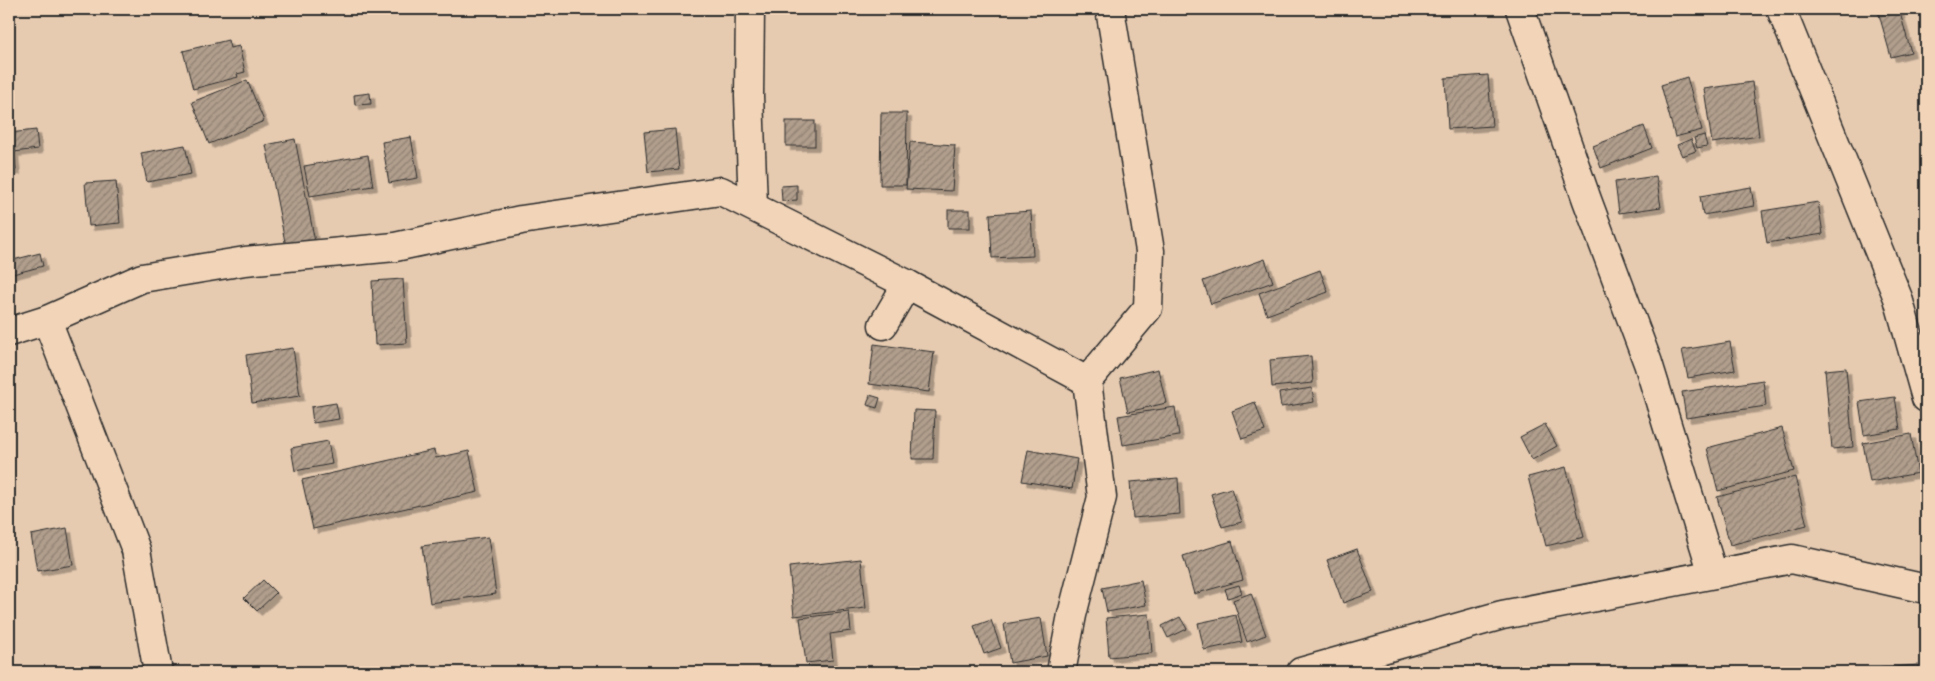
<svg xmlns="http://www.w3.org/2000/svg" width="1935" height="681" viewBox="0 0 1935 681" font-family="Mynerve,sans-serif">
<style>
.building{fill:url(#building-hatch);stroke:#2b2b2b;filter:url(#shadow)}
.lines{fill:none;stroke-linecap:round;stroke-linejoin:round}
.street-casing{stroke:#2b2b2b;stroke-width:31}
.street{stroke:#f2d5b9;stroke-width:28}
</style>
<defs>
<pattern id="building-hatch" width="6" height="6" patternUnits="userSpaceOnUse" patternTransform="scale(1.25)"><rect width="6" height="6" fill="#b19e8c"/><path d="M-1 1l2-2M0 6l6-6M5 7l2-2" fill="none" stroke="#908173"/></pattern>
<filter id="shadow"><feDropShadow dx="4.5" dy="4.5" stdDeviation="0" flood-color="#0004"/></filter>
</defs>
<rect width="100%" height="100%" fill="#e6cbb1"/>
<filter id="ink" filterUnits="userSpaceOnUse"><feTurbulence type="fractalNoise" baseFrequency=".02" numOctaves="2"/><feDisplacementMap in="SourceGraphic" scale="10" xChannelSelector="R" yChannelSelector="G"/><feConvolveMatrix kernelMatrix="1 2 1 2 8 2 1 2 1" color-interpolation-filters="sRGB"/></filter>
<g filter="url(#ink)">
<g class="building">
<polygon points="1885,9 1899,9 1911,52 1891,57 1878,11"/>
<polygon points="228,40 230,48 239,46 245,72 237,74 238,77 193,89 183,51"/>
<polygon points="1488,75 1492,126 1448,129 1445,78"/>
<polygon points="1687,77 1702,130 1675,137 1661,85"/>
<polygon points="247,80 264,121 209,144 192,102"/>
<polygon points="1752,82 1759,136 1712,143 1704,89"/>
<polygon points="370,93 371,104 355,105 354,95"/>
<polygon points="881,113 907,113 906,185 880,185"/>
<rect x="786" y="121" width="29" height="25"/>
<polygon points="1644,126 1652,148 1601,168 1593,146"/>
<polygon points="675,129 679,169 648,172 644,132"/>
<polygon points="36,130 38,149 14,152 16,170 9,171 9,133"/>
<polygon points="1704,135 1707,146 1697,148 1694,138"/>
<polygon points="411,137 418,178 389,183 382,142"/>
<polygon points="295,139 315,242 286,247 266,145"/>
<polygon points="1691,139 1696,151 1682,156 1677,145"/>
<polygon points="910,142 955,145 952,191 906,189"/>
<polygon points="185,145 191,174 147,182 141,153"/>
<polygon points="368,155 373,186 310,196 304,166"/>
<polygon points="1656,176 1661,207 1619,213 1615,182"/>
<polygon points="116,181 120,223 89,226 85,183"/>
<polygon points="797,185 797,200 782,201 781,186"/>
<polygon points="1751,187 1754,206 1703,215 1700,196"/>
<polygon points="1818,202 1823,234 1767,243 1762,211"/>
<rect x="948" y="210" width="22" height="18"/>
<polygon points="1031,211 1033,256 992,258 990,214"/>
<polygon points="40,253 43,266 9,275 9,261"/>
<polygon points="1265,259 1273,282 1211,304 1203,281"/>
<polygon points="1320,270 1328,292 1267,315 1259,293"/>
<polygon points="403,279 407,343 375,345 372,281"/>
<polygon points="1730,342 1735,370 1688,378 1682,350"/>
<polygon points="874,344 934,352 929,392 869,384"/>
<polygon points="293,348 300,396 252,403 246,355"/>
<polygon points="1311,356 1313,383 1272,387 1270,360"/>
<polygon points="1846,368 1853,447 1832,449 1825,370"/>
<polygon points="1158,369 1166,403 1128,412 1120,378"/>
<polygon points="1763,380 1766,406 1686,418 1682,392"/>
<polygon points="1312,388 1314,402 1281,407 1279,393"/>
<polygon points="870,395 880,398 877,408 867,405"/>
<polygon points="1895,397 1900,429 1864,435 1859,402"/>
<polygon points="1255,402 1265,431 1242,439 1232,411"/>
<polygon points="336,403 339,419 313,423 311,407"/>
<polygon points="1175,407 1179,436 1123,445 1118,416"/>
<polygon points="914,410 935,411 933,459 912,459"/>
<polygon points="1545,424 1557,446 1532,460 1520,437"/>
<polygon points="1782,428 1794,471 1718,491 1707,448"/>
<polygon points="1911,434 1918,473 1870,482 1863,443"/>
<polygon points="328,441 332,464 295,471 291,448"/>
<polygon points="434,450 436,458 469,451 478,492 313,529 302,480"/>
<polygon points="1028,450 1077,459 1072,489 1022,481"/>
<polygon points="1566,467 1584,537 1546,546 1528,477"/>
<polygon points="1795,477 1807,525 1730,545 1717,497"/>
<polygon points="1178,478 1180,514 1133,518 1130,482"/>
<polygon points="1231,488 1242,522 1222,527 1211,494"/>
<polygon points="67,528 73,565 37,571 31,535"/>
<polygon points="488,537 496,594 430,603 422,546"/>
<polygon points="1232,541 1243,580 1194,594 1183,556"/>
<polygon points="1357,549 1373,592 1343,603 1327,560"/>
<polygon points="861,559 866,608 794,616 789,567"/>
<polygon points="263,580 276,593 257,611 244,598"/>
<polygon points="1141,580 1146,605 1107,612 1102,588"/>
<polygon points="1239,585 1242,593 1228,598 1225,589"/>
<polygon points="1251,593 1266,635 1247,642 1233,600"/>
<polygon points="849,612 851,631 830,634 833,660 806,663 800,618"/>
<polygon points="1149,614 1152,653 1109,657 1106,618"/>
<polygon points="1236,615 1242,642 1204,650 1198,623"/>
<polygon points="1180,617 1187,629 1168,638 1162,626"/>
<polygon points="1041,618 1047,656 1010,663 1004,624"/>
<polygon points="991,620 1001,648 984,654 974,626"/>
<polygon points="1919,665 1919,672 1882,672 1881,668"/>
</g>
<g class="lines">
<defs>
<g id="street">
<polyline points="750,9 749,96 753,206"/>
<polyline points="1520,9 1587,200 1648,363 1713,574"/>
<polyline points="1781,9 1898,298 1926,398"/>
<polyline points="907,284 1087,381 1102,497 1072,615 1061,672"/>
<polyline points="47,320 136,550 158,672"/>
<polyline points="9,332 47,320 142,278 245,261 395,247 521,220 721,191 907,284 883,325"/>
<polyline points="1087,381 1148,308 1150,251 1110,9"/>
<polyline points="1301,672 1502,615 1792,559 1926,589"/>
</g>
</defs>
<use href="#street" class="street-casing"/>
<use href="#street" class="street"/>
</g>
</g>
<rect width="1935" height="681" fill="none" stroke="#f2d5b9" stroke-width="30"/>
<rect x="15" y="15" width="1905" height="651" fill="none" stroke="#2b2b2b" stroke-width="2" filter="url(#ink)"/>
</svg>
